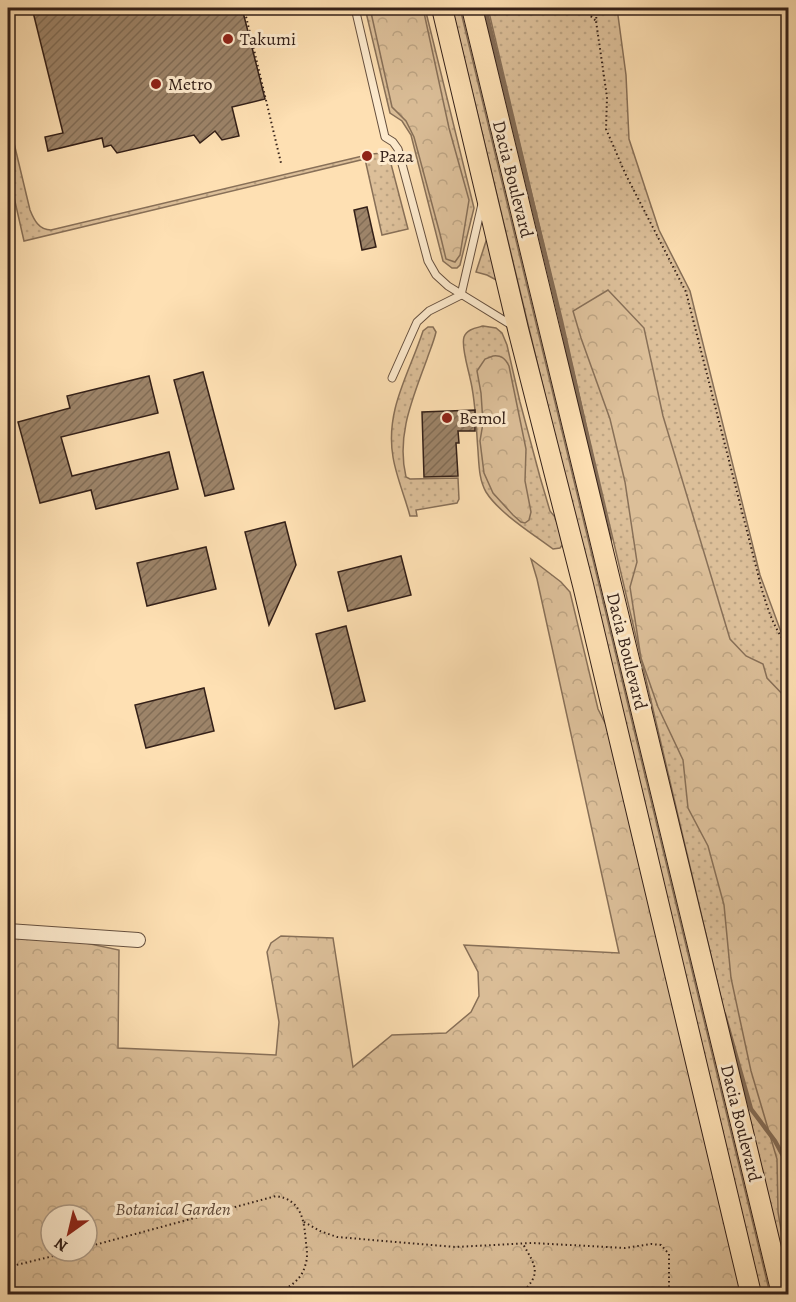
<svg xmlns="http://www.w3.org/2000/svg" width="796" height="1302" viewBox="0 0 796 1302" font-family="Alegreya,serif">
<style>
.grass{fill:url(#grass-dots);stroke:#887058;stroke-width:1.5}
.forest{fill:url(#forest-crowns);stroke:#887058;stroke-width:1.5;fill-rule:evenodd}
.lines{fill:none;stroke-linecap:round;stroke-linejoin:round}
.stream{stroke:#846c55;stroke-width:4.5}
.building{fill:url(#building-hatch);stroke:#342018;stroke-width:1.5}
.service-casing{stroke:#66503f;stroke-width:9}
.minor-casing{stroke:#66503f;stroke-width:16}
.primary-casing{stroke:#342018;stroke-width:22}
.path{stroke:#342018;stroke-width:2;stroke-dasharray:1.5 3;stroke-linecap:butt}
.service{stroke:#feebce;stroke-width:7}
.minor{stroke:#feebce;stroke-width:14}
.primary{stroke:#fee0b3;stroke-width:20}
.poi-dot{fill:#8f2418;stroke:#feebce;stroke-width:2}
.labels{text-anchor:middle;stroke-width:6;stroke-linejoin:round;paint-order:stroke}
.poi-label{font-size:18px;fill:#342018;stroke:#feebce;text-anchor:start}
.street-label{font-size:18px;fill:#342018;stroke:#feebce}
.park-label{font-size:18px;font-style:italic;fill:#5e4838;stroke:#feebce}
</style>
<defs>
<pattern id="grass-dots" width="8" height="8" patternUnits="userSpaceOnUse" patternTransform="scale(1.5)"><rect width="8" height="8" fill="#dcbf99"/><path d="M2 2h.1M6 6h.1" fill="none" stroke="#bda483" stroke-width="1.8" stroke-linecap="round"/></pattern>
<pattern id="forest-crowns" width="20" height="18" patternUnits="userSpaceOnUse" patternTransform="scale(1.5)"><rect width="20" height="18" fill="#dcbf99"/><path d="M2 6a3 3 0 1 1 6 0M12 15a3 3 0 1 1 6 0" fill="none" stroke="#bda483"/></pattern>
<pattern id="building-hatch" width="6" height="6" patternUnits="userSpaceOnUse" patternTransform="scale(1.5)"><rect width="6" height="6" fill="#9d8469"/><path d="M-1 1l2-2M0 6l6-6M5 7l2-2" fill="none" stroke="#816c55"/></pattern>
</defs>
<rect width="100%" height="100%" fill="#fee0b3"/>
<filter id="stains"><feTurbulence type="fractalNoise" baseFrequency=".00333" numOctaves="4"/><feColorMatrix values="0 0 0 0 .2 0 0 0 0 .09 0 0 0 0 .02 0 0 0 .5 -.17"/></filter>
<radialGradient id="worn" r=".72"><stop offset=".6" stop-color="#630" stop-opacity="0"/><stop offset="1" stop-color="#630" stop-opacity=".3"/></radialGradient>
<g class="grass">
<polygon points="365,8 425,8 474,208 460,265 457,268 452,268 443,261 411,135 402,121 390,113"/>
<polygon points="452,8 460,8 770,1294 761,1294"/>
<polygon points="488,8 617,8 626,75 629,139 659,230 690,291 760,575 781,632 788,641 788,752 713,832 788,1131 788,1283"/>
<path d="M8,118L30,210C34,220 39,230 51,230L371,154C380,153 384,153 390,160L408,229L382,235L365,159L24,241L8,171Z"/>
<polygon points="488,235 500,282 487,275 476,272"/>
<path d="M483,326L496,328L502,333L507,345L520,402L540,477L550,511L555,517L558,526L563,544L560,548L553,549C533,534 499,513 486,492C479,480 479,465 478,451C476,427 476,402 470,378C468,368 461,346 464,337C467,329 476,328 483,326Z"/>
<path d="M428,327H433L436,332C434,341 430,350 427,359C413,398 396,435 406,477L410,479L458,478L459,499L457,503L416,510L417,516H410C405,497 396,476 393,457C385,410 409,374 423,331Z"/>
</g>
<g class="forest">
<polygon points="370,8 423,8 449,128 469,200 460,255 455,262 446,259 440,234 414,137 406,121 392,107"/>
<polygon points="608,290 644,328 663,416 730,639 746,656 763,664 767,678 788,700 788,746 784,756 788,752 788,1271 778,1212 777,1159 751,1071 731,978 724,905 708,846 688,808 683,760 658,707 641,658 630,587 637,562 625,482 610,419 581,338 573,311"/>
<path d="M493,356C501,355 505,358 509,366L526,449L525,481L531,512L529,520L525,523L521,522L513,515L493,493L484,473L480,441L483,423L481,393L477,371L485,359Z"/>
<path d="M531,559L561,582L570,592L598,709L607,727L743,1294H8V936L67,939L119,950L118,1048L276,1055L279,1022L267,952L271,943L281,936L333,938L353,1067L392,1035L446,1033L471,1012L479,996L478,972L464,945L619,953L537,579ZM51,1215H87V1251H51Z"/>
</g>
<g class="lines">
<g class="stream">
<polyline points="485,8 561,321 610,539"/>
<polyline points="724,1014 751,1109 775,1141 788,1165"/>
</g>
</g>
<g class="building">
<polygon points="32,8 242,8 265,99 232,107 239,136 222,140 215,131 200,143 194,135 117,153 111,145 104,147 102,138 48,151 45,137 63,133"/>
<polygon points="367,207 376,247 362,250 354,210"/>
<polygon points="203,372 234,489 205,496 174,380"/>
<polygon points="149,376 158,413 61,437 72,476 169,452 178,489 96,509 91,490 40,503 18,422 70,408 67,396"/>
<polygon points="475,410 475,431 458,431 459,443 456,443 458,476 424,477 422,412"/>
<polygon points="285,522 296,565 269,625 245,532"/>
<polygon points="206,547 216,589 147,606 137,563"/>
<polygon points="401,556 411,595 348,611 338,572"/>
<polygon points="346,626 365,701 335,709 316,634"/>
<polygon points="204,688 214,731 146,748 135,705"/>
</g>
<g class="lines">
<defs>
<g id="service">
<polyline points="355,8 385,137 393,142 398,149 428,261 436,275 448,286 513,326"/>
<polyline points="461,295 482,204"/>
<polyline points="392,378 417,322 429,311 461,295"/>
</g>
<polyline id="minor" points="8,931 138,940"/>
<g id="primary">
<polyline points="442,8 518,329 583,585 751,1294"/>
<polyline points="472,8 782,1294"/>
</g>
</defs>
<use href="#service" class="service-casing"/>
<use href="#minor" class="minor-casing"/>
<use href="#primary" class="primary-casing"/>
<g class="path">
<polyline points="244,8 281,163"/>
<polyline points="530,8 541,11 570,10 586,12 596,21"/>
<path d="M597,8L596,21L607,97L606,129L625,173L686,292L762,590C768,610 774,629 788,646"/>
<polyline points="304,1222 320,1231 337,1237 455,1247 532,1243 625,1248 651,1244 661,1245 669,1254 669,1294"/>
<path d="M87,1247L276,1196C302,1200 304,1220 306,1243C307,1251 308,1258 305,1266C301,1281 288,1288 275,1294"/>
<polyline points="8,1267 74,1251"/>
<path d="M521,1294C542,1273 536,1267 523,1244"/>
</g>
<use href="#service" class="service"/>
<use href="#minor" class="minor"/>
<use href="#primary" class="primary"/>
</g>
<g class="poi-dot">
<circle cx="228" cy="39" r="6"/>
<circle cx="156" cy="84" r="6"/>
<circle cx="367" cy="156" r="6"/>
<circle cx="447" cy="418" r="6"/>
</g>
<g class="labels">
<g class="poi-label">
<text x="240" y="45">Takumi</text>
<text x="168" y="90">Metro</text>
<text x="379" y="162">Paza</text>
<text x="459" y="424">Bemol</text>
</g>
<g class="street-label">
<text transform="translate(513 179) rotate(76)" y="6">Dacia Boulevard</text>
<text transform="translate(627 651) rotate(76)" y="6">Dacia Boulevard</text>
<text transform="translate(741 1123) rotate(76)" y="6">Dacia Boulevard</text>
</g>
<g class="park-label">
<text x="173" y="1215">Botanical Garden</text>
</g>
</g>
<rect width="796" height="1302" fill="none" stroke="#fee0b3" stroke-width="30"/>
<rect x="9" y="9" width="778" height="1284" fill="none" stroke="#342018" stroke-width="3"/>
<rect x="15" y="15" width="766" height="1272" fill="none" stroke="#342018" stroke-width="1.5"/>
<g transform="translate(69 1233) rotate(214)"><circle r="28" fill="#feebce" stroke="#ad9a85" stroke-width="1.5"/>
<path d="M0-4.5L10 22L0 15L-10 22Z" fill="#8f2418"/>
<text y="-9" font-size="16" font-weight="bold" text-anchor="middle" fill="#342018">N</text>
</g>
<rect width="100%" height="100%" filter="url(#stains)"/>
<rect width="100%" height="100%" fill="url(#worn)"/>
</svg>
